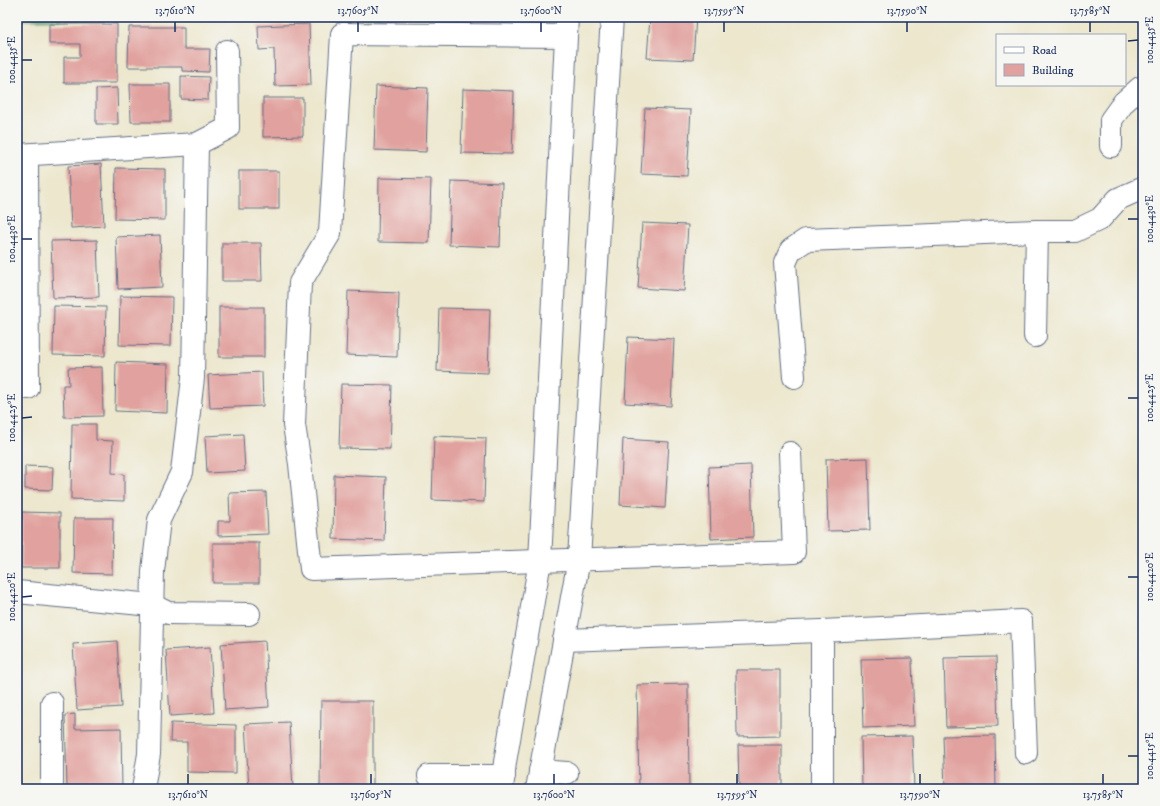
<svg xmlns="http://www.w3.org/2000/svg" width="1160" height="806" viewBox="0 0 1160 806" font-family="'IM FELL DW Pica',serif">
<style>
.green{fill:#81c681;stroke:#4e7a70}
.building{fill:#e1a29f}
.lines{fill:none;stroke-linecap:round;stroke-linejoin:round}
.minor-casing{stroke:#646f85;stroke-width:24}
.minor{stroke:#fff;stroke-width:22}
.ticks{fill:none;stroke:#1b2f5e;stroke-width:1.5}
.neatline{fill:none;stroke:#1b2f5e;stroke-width:1.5}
.ticks-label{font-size:10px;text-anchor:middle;fill:#1b2f5e}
</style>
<rect width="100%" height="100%" fill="#f6f6f2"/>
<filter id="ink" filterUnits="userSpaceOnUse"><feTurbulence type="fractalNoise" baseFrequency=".025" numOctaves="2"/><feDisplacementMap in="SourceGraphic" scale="8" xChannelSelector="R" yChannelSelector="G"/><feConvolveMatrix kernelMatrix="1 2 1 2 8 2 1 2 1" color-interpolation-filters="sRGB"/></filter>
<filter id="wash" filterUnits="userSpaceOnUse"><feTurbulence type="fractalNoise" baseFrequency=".012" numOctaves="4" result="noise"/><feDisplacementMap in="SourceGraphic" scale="16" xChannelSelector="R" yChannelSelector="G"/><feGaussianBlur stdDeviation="0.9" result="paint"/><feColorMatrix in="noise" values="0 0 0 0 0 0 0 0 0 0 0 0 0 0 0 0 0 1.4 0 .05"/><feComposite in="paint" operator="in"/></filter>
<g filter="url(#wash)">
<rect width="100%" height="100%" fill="#ece7cd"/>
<polygon class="green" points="19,17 519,17 19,20"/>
<g id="blocks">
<g class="building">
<polygon points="650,17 696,17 693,60 647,58"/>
<polygon points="49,24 117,24 117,83 64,83 64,57 80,57 80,44 49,44"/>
<polygon points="309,24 311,85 275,86 274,49 259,50 258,26"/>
<polygon points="129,27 184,27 184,49 210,49 209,72 182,71 182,67 128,67"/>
<polygon points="181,76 209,77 208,100 181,99"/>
<polygon points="130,84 170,84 170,122 131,122"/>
<polygon points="376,86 428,88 426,152 374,150"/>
<polygon points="117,88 118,124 96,124 96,89"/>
<polygon points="463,89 514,91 512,154 461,153"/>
<polygon points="263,98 303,98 303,136 263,137"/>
<polygon points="645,108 691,110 687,176 641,174"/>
<polygon points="101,164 104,226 71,228 68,166"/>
<polygon points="116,168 165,169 165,220 115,219"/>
<rect x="239" y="171" width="40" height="38"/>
<polygon points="379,178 431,179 429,243 378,242"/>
<polygon points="451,181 502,183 500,247 449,245"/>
<polygon points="642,223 688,225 684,291 638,288"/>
<polygon points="160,235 162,287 118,289 116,237"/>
<polygon points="97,240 99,297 53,298 51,241"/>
<polygon points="222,243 261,243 262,281 222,281"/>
<polygon points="348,291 399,293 397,357 346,355"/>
<polygon points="120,296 172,297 171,346 119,345"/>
<polygon points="54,306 106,307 105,356 53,355"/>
<rect x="219" y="307" width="45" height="50"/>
<polygon points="439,308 490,309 488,373 437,371"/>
<polygon points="628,337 674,339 671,406 625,403"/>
<polygon points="116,362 168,364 167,413 115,411"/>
<polygon points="102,367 103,416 64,417 63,385 69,385 68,368"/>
<polygon points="262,372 263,406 210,408 208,375"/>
<polygon points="341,384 392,385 390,449 339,448"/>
<polygon points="72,424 96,424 96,440 113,441 112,473 124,474 124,501 71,499"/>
<polygon points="243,434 245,471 207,473 205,436"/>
<polygon points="434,436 486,438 484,502 432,500"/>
<polygon points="623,439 669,442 665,508 620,505"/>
<polygon points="868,458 870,530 828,531 826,459"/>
<polygon points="751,465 753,537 711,539 709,467"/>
<polygon points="25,466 53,467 52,490 25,489"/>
<polygon points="334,475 386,477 384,541 333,539"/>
<polygon points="266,492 268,534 218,536 218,521 230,521 229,493"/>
<polygon points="22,512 60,513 60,568 21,568"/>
<polygon points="74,518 113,518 112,574 73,573"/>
<rect x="213" y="543" width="46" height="40"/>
<polygon points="17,627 19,627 20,664 17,664"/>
<polygon points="117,641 121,707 77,710 73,644"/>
<polygon points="265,641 269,707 225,710 221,644"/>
<polygon points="210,647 214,713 170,716 166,650"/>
<polygon points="996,657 998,726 946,727 944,658"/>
<polygon points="912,658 914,726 863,728 861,659"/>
<polygon points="736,670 780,670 780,736 737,737"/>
<polygon points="688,684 689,789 639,789 637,685"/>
<polygon points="321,701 373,701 373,789 320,789"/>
<polygon points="75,714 75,729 121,728 122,789 67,789 65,715"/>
<polygon points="289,722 293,788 249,789 245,724"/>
<polygon points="171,723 236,725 236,773 187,772 187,742 170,742"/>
<polygon points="995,735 996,789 945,789 943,736"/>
<polygon points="912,736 914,789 862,789 861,737"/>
<polygon points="738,745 782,745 782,789 739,789"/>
</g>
</g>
</g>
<g filter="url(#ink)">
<use href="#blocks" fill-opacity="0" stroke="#646f85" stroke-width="1"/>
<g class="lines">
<defs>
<g id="minor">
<polyline points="566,36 342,34 330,233 300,283 294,425 300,464 311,569 794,552 790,453"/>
<polyline points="1111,146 1111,120 1124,102 1140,88 1143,87"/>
<polyline points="17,155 197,144 228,128 227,51"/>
<polyline points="27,155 28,388"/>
<polyline points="1035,336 1037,231"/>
<polyline points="794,377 785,263 791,250 806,240 1037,231 1075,231 1100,219 1118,199 1143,188"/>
<polyline points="17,592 152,605 168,613 249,614"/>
<polyline points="822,631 822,789"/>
<polyline points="564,640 822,631 1021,621 1026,753"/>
<polyline points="540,771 567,773"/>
<polyline points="429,776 504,776"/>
<polyline points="52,789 52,703"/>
<polyline points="143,789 149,754 153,571 159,520 182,472 193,378 197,144"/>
<polyline points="502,789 505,762 540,561 567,17"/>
<polyline points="537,789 579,559 612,17"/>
</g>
</defs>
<use href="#minor" class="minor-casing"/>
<use href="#minor" class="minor"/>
</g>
</g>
<path class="ticks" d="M175,22V32M358,22V32M541,22V32M724,22V32M907,22V32M1090,22V32M1128,41L1138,40M22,60H32M1128,219H1138M22,239H32M1128,398H1138M22,418L32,417M1128,577H1138M22,597L32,596M1128,756H1138M188,774V784M371,774V784M554,774V784M737,774V784M920,774V784M1103,774V784"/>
<rect width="1160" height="806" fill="none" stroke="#f6f6f2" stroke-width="44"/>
<rect x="996" y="34" width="130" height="52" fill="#f6f6f2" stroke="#9ea6b7"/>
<rect x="1004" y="47" width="20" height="6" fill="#ffffff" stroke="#9ea6b7"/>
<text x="1032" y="54" font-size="12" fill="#1b2f5e">Road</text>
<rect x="1004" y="64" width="20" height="12" fill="#e1a29f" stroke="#9ea6b7"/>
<text x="1032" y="74" font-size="12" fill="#1b2f5e">Building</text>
<rect x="22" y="22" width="1116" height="762" class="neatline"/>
<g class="ticks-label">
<text x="175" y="14">13.7610°N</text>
<text x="358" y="14">13.7605°N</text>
<text x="541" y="14">13.7600°N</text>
<text x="724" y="14">13.7595°N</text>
<text x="907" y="14">13.7590°N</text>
<text x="1090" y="14">13.7585°N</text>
<text transform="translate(1149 40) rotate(-90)" y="4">100.4435°E</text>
<text transform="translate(11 60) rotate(-90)" y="4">100.4435°E</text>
<text transform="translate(1149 219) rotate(-90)" y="4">100.4430°E</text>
<text transform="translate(11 239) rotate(-90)" y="4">100.4430°E</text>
<text transform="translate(1149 398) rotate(-90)" y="4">100.4425°E</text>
<text transform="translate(11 418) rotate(-90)" y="4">100.4425°E</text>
<text transform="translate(1149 577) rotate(-90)" y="4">100.4420°E</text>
<text transform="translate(11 597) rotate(-90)" y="4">100.4420°E</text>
<text transform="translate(1149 756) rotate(-90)" y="4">100.4415°E</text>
<text x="188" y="798">13.7610°N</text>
<text x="371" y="798">13.7605°N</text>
<text x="554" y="798">13.7600°N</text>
<text x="737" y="798">13.7595°N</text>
<text x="920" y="798">13.7590°N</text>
<text x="1103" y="798">13.7585°N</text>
</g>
</svg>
